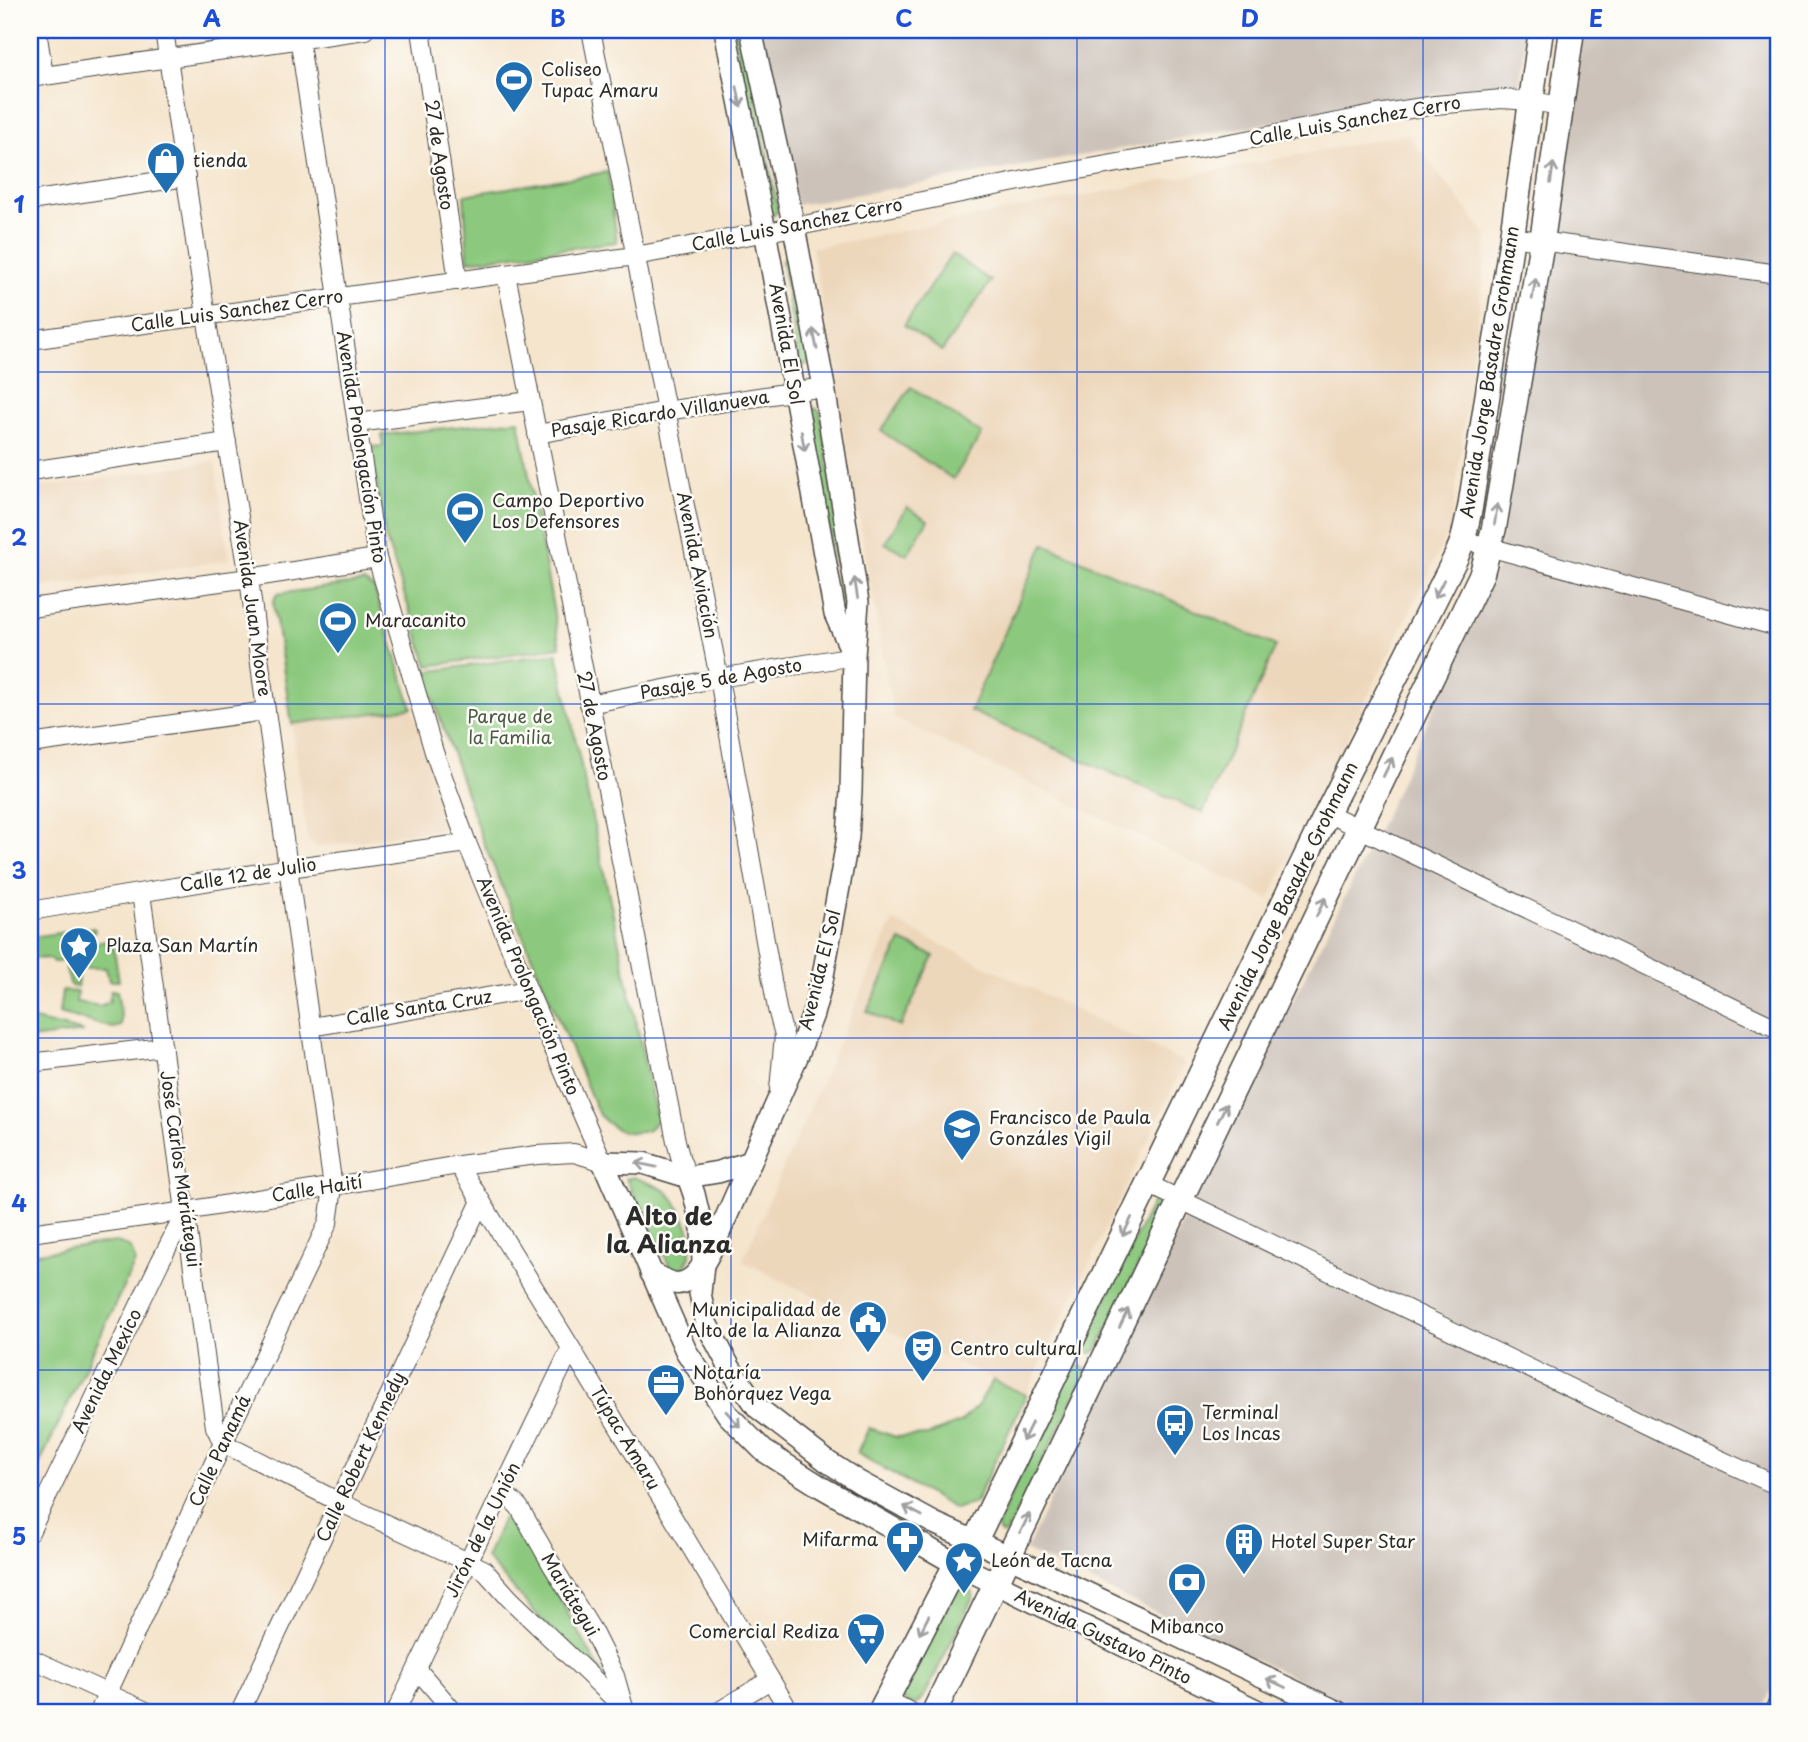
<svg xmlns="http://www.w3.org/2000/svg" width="1808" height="1742" viewBox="0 0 1808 1742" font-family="'Playpen Sans',sans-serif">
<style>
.built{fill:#edd7bb}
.industrial{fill:#ccc2b9}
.green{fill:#8cc97e;stroke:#5c7a54;stroke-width:2}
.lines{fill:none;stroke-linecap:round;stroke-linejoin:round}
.minor-casing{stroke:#494743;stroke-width:20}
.major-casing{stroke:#494743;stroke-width:24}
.highway-casing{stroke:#494743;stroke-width:27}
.minor{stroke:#fff;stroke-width:18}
.major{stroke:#fff;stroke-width:21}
.highway{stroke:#fff;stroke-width:24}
.oneway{stroke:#a0a0a0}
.grid{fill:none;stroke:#1d4ed8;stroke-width:2;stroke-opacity:0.55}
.labels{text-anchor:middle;stroke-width:5;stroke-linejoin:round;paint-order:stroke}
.poi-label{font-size:18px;fill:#2b2b2b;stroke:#fdfcf7;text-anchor:start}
.street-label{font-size:18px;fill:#2b2b2b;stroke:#fdfcf7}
.park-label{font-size:18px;fill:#485a44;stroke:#fdfcf7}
.district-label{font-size:24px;font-weight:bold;fill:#2b2b2b;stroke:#fdfcf7}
.neatline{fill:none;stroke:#1d4ed8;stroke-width:2.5}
.grid-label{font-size:23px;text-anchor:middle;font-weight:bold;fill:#1d4ed8}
</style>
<rect width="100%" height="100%" fill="#fdfcf7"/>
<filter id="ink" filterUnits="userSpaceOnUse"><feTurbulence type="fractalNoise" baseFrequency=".0143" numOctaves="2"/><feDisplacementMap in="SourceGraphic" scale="14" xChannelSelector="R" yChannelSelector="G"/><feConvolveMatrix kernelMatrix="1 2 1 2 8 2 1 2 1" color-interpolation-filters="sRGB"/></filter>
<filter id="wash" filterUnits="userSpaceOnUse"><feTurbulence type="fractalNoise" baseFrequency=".00686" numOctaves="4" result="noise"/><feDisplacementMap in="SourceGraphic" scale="28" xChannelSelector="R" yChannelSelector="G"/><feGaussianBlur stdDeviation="1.57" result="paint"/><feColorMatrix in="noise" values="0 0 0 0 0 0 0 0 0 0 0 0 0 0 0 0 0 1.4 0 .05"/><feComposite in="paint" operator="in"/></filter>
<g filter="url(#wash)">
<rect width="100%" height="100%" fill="#f5e5cd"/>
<g class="built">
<polygon points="1407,134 1488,236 1451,527 1269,899 894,718 812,248"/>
<polygon points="215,461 229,560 30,589 30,489"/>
<polygon points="412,708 448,820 443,829 317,847 307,840 292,724"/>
<polygon points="893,921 1185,1063 1026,1395 786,1283 742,1261"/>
</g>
<g class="industrial">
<polygon points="757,30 1527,30 1519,89 1465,89 791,206"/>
<polygon points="1582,30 1778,30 1778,1676 1761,1712 1367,1712 1026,1551 1182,1223 1383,820 1496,570"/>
</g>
<g class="green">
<polygon points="733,30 744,30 778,211 773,216 768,213"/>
<polygon points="608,172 617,242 468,261 464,195"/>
<polygon points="952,254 991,281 942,351 904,325"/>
<polygon points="785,257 789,259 811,362 802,366 799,363 782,261"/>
<polygon points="911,387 982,434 953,479 881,431"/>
<polygon points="815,408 820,411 852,616 843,618 810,412 812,409"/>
<polygon points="519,420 560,647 428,666 385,536 371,447 383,446 382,435"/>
<polygon points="907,507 928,520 907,555 885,543"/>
<polygon points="1044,544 1276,646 1203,813 970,711"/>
<polygon points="364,582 374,588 412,708 292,724 273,602 277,594"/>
<path d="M557,653L657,1120L648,1131C625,1135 616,1132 599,1115L482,839L424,672Z"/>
<polygon points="94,928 95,931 83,941 73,945 73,948 59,962 53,962 51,959 42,958 41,959 30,957 30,937"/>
<polygon points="100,941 113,943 119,981 109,981 106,968 79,968 77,987 71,986 65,967 83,956"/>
<polygon points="901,941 934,956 900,1027 867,1011"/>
<polygon points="111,990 117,991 121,1016 121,1026 113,1028 59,1013 62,991 77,992 76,1002 100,1006 109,1002"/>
<polygon points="30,1019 84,1032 30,1039"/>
<path d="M633,1177C646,1182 663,1186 672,1197C676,1201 678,1207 681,1212C693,1233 698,1254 679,1272L671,1269L626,1179Z"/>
<polygon points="1161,1197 1169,1204 1097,1350 1091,1353 1084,1349 1083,1345 1154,1199"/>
<path d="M116,1242C128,1245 133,1248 135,1262L30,1484V1254Z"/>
<path d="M1076,1365L1083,1367L1087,1372L1007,1532L1003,1535C996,1531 998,1526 1000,1519L1072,1366Z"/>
<polygon points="993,1380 1026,1395 975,1503 955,1509 857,1453 869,1428 896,1437 928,1435 960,1423 978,1405"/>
<polygon points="503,1518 513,1518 522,1533 614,1694 613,1700 486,1558"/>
<polygon points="963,1586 972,1591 973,1597 926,1693 917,1704 910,1705 902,1697 902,1690 957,1588"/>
</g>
</g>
<g filter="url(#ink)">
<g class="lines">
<defs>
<g id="minor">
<polyline points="37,30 44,76"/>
<polyline points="298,30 377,558 434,752 467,843 528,990 603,1162"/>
<polyline points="421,30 458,281"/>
<polyline points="591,30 719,678 777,1009 784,1035 779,1089"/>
<polyline points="30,78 365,30"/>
<polyline points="30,201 186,177"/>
<polyline points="1512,237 1778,274"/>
<polyline points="506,274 676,1141 681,1160 688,1177"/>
<polyline points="30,340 635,256 794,227 1040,177 1252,139 1378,114 1435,105 1502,99 1531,101 1561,106"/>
<polyline points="357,423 530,401"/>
<polyline points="537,434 666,411 824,387"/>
<polyline points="30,471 227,442"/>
<polyline points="1478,544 1778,627"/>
<polyline points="30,608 249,578 377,558"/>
<polyline points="589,704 719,678 854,656"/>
<polyline points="30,744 266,711"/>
<polyline points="1327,813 1778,1029"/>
<polyline points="141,893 215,1427 223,1443 339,1502 483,1569 510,1599 628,1712"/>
<polyline points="30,911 289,868 467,843"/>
<polyline points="311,1027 528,990"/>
<polyline points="30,1063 163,1047"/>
<polyline points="459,1165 571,1348 790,1712"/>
<polyline points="1148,1184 1686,1444 1778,1486"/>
<polyline points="30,1233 186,1211 459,1165 537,1155 574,1153 603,1162"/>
<polyline points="502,1491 519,1507 552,1565 592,1630 615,1676 623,1704"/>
<polyline points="30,1532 160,1262 186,1211"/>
<polyline points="30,1658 148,1712"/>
<polyline points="417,1669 454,1712"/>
<polyline points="886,1700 911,1712"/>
<polyline points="99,1712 223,1443 328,1223 333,1187 266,711 249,578 206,316 164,30"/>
<polyline points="240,1712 481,1201"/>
<polyline points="396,1712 571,1348"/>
<polyline points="718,1712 770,1680"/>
</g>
<g id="major">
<polyline points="725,30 765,231 835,614 853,654"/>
<polyline points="751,1162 718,1172 688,1177 643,1163 603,1162 686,1351 728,1415 764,1451 821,1487 956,1564 1260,1712"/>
<polyline points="688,1177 694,1194 702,1228 703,1264 700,1293 706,1323 730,1368 758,1408 828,1462 859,1482 934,1523 1032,1567 1338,1712"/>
<path d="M651,1273C658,1276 666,1281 673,1283C696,1287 707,1257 716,1240L797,1057L813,1014L822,981L848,837L851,791L854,656L858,602L824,387L794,227L751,30"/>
<polyline points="1775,1712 1778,1707"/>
</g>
<g id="highway">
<polyline points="880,1712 956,1564 975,1541 1327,813 1456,557 1463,540 1470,508 1512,237 1541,30"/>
<polyline points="934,1712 1482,573 1494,528 1542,241 1572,30"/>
</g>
</defs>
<use href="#minor" class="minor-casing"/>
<use href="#major" class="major-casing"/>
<use href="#highway" class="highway-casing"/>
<use href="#minor" class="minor"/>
<use href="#major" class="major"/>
<use href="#highway" class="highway"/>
</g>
<defs><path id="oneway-shaft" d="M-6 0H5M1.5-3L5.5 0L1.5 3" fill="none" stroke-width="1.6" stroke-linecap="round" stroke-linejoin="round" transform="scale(1.75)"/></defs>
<g class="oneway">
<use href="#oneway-shaft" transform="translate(739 97) rotate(79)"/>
<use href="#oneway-shaft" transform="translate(1552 173) rotate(-82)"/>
<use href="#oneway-shaft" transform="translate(1534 289) rotate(-80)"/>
<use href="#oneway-shaft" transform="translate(815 339) rotate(-101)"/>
<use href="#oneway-shaft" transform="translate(803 441) rotate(80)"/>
<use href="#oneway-shaft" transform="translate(1496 514) rotate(-82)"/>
<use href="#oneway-shaft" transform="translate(856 588) rotate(-99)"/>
<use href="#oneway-shaft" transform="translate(1439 589) rotate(117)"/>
<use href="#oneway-shaft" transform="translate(1388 767) rotate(-64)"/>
<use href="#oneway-shaft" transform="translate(1321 907) rotate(-64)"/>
<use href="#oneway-shaft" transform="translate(1222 1113) rotate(-64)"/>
<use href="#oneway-shaft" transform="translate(646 1165) rotate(-168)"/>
<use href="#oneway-shaft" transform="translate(1127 1227) rotate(116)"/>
<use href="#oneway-shaft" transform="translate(1124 1318) rotate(-64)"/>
<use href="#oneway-shaft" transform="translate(733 1419) rotate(48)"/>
<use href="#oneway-shaft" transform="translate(1027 1432) rotate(116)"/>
<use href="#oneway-shaft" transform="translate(913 1511) rotate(-152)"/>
<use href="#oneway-shaft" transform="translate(1025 1523) rotate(-64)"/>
<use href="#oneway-shaft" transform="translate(924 1625) rotate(117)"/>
<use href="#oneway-shaft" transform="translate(1276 1683) rotate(-155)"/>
</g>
</g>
<path class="grid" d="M385,30V1712M731,30V1712M1077,30V1712M1423,30V1712M30,372H1778M30,704H1778M30,1038H1778M30,1370H1778"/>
<defs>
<symbol id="stadium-pin" viewBox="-11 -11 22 30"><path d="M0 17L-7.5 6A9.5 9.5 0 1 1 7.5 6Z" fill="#1f6fb2" stroke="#fdfcf7"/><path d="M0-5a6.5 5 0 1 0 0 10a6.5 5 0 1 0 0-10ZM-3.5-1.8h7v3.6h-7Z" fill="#fff"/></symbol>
<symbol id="shop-pin" viewBox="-11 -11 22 30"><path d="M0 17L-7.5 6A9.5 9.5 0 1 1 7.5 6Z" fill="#1f6fb2" stroke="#fdfcf7"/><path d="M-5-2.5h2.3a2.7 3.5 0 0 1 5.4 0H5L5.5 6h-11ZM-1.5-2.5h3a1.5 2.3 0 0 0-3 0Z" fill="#fff"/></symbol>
<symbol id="sight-pin" viewBox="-11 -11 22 30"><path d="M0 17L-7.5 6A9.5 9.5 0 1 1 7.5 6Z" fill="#1f6fb2" stroke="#fdfcf7"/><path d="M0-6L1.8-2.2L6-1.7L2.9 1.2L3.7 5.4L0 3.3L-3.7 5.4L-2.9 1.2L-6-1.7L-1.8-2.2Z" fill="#fff"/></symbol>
<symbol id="school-pin" viewBox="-11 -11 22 30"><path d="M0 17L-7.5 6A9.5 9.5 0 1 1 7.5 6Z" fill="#1f6fb2" stroke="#fdfcf7"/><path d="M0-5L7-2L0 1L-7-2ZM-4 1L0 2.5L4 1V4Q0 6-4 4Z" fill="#fff"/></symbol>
<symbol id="civic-pin" viewBox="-11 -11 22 30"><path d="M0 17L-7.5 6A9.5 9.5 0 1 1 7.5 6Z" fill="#1f6fb2" stroke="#fdfcf7"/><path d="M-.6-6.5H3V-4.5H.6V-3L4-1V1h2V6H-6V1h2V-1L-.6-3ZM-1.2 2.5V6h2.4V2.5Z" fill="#fff"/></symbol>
<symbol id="theatre-pin" viewBox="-11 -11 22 30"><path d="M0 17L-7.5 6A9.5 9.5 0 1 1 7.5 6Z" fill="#1f6fb2" stroke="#fdfcf7"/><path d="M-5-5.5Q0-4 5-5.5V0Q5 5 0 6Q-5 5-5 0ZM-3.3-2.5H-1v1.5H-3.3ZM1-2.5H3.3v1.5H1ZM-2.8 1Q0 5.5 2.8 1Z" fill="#fff"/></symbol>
<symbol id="office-pin" viewBox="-11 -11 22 30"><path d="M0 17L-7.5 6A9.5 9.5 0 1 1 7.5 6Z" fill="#1f6fb2" stroke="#fdfcf7"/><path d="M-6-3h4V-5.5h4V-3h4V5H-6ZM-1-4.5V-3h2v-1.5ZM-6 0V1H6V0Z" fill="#fff"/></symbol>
<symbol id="bus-pin" viewBox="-11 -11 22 30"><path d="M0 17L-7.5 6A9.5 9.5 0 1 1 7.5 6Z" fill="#1f6fb2" stroke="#fdfcf7"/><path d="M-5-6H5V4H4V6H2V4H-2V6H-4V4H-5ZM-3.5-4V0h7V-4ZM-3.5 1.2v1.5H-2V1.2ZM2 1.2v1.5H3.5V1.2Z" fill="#fff"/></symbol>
<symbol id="pharmacy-pin" viewBox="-11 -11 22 30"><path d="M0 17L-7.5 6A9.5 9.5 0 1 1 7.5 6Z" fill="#1f6fb2" stroke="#fdfcf7"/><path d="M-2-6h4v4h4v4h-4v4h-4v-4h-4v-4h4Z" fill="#fff"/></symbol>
<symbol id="building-pin" viewBox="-11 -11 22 30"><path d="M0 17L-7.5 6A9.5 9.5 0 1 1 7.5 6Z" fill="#1f6fb2" stroke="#fdfcf7"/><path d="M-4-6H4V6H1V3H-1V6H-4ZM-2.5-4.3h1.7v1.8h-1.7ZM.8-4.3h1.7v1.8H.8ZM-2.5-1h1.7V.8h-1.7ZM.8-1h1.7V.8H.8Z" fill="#fff"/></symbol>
<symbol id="bank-pin" viewBox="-11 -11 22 30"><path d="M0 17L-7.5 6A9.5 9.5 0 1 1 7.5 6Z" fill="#1f6fb2" stroke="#fdfcf7"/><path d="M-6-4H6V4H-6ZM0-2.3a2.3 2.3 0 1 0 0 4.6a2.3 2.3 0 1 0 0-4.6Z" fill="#fff"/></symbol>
<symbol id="supermarket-pin" viewBox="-11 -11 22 30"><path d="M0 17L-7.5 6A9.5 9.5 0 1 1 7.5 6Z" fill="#1f6fb2" stroke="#fdfcf7"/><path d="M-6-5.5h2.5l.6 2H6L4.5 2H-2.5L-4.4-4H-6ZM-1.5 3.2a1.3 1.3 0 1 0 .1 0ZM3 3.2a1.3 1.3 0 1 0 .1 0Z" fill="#fff"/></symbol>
</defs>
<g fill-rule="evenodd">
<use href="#stadium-pin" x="492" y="58" width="44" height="60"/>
<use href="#shop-pin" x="144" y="139" width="44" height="60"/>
<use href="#stadium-pin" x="443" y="489" width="44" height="60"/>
<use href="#stadium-pin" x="316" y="599" width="44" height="60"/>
<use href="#sight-pin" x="57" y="924" width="44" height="60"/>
<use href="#school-pin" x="940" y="1106" width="44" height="60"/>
<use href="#civic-pin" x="846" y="1298" width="44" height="60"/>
<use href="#theatre-pin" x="901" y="1327" width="44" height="60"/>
<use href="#office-pin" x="644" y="1361" width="44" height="60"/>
<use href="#bus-pin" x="1153" y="1401" width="44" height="60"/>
<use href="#pharmacy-pin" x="883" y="1518" width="44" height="60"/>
<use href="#building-pin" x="1222" y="1520" width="44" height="60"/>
<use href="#sight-pin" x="942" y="1539" width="44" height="60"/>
<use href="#bank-pin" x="1165" y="1560" width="44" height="60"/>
<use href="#supermarket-pin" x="844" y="1610" width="44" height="60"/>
</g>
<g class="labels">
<g class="poi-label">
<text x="541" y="76">Coliseo<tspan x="541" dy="21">Tupac Amaru</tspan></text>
<text x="193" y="167">tienda</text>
<text x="492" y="507">Campo Deportivo<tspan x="492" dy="21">Los Defensores</tspan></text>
<text x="365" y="627">Maracanito</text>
<text x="106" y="952">Plaza San Martín</text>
<text x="989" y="1124">Francisco de Paula<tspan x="989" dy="21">Gonzáles Vigil</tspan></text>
<text x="841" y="1316" text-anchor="end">Municipalidad de<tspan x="841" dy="21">Alto de la Alianza</tspan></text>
<text x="950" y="1355">Centro cultural</text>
<text x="693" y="1379">Notaría<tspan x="693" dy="21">Bohórquez Vega</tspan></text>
<text x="1202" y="1419">Terminal<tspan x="1202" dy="21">Los Incas</tspan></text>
<text x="878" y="1546" text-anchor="end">Mifarma</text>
<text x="1271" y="1548">Hotel Super Star</text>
<text x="991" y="1567">León de Tacna</text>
<text x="1187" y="1633" text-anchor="middle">Mibanco</text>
<text x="839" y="1638" text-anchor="end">Comercial Rediza</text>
</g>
<g class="street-label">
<text transform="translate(1355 121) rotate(-10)" y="6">Calle Luis Sanchez Cerro</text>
<text transform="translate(439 155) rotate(82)" y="6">27 de Agosto</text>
<text transform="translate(797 225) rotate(-11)" y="6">Calle Luis Sanchez Cerro</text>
<text transform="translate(237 311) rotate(-8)" y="6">Calle Luis Sanchez Cerro</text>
<text transform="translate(786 344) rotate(80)" y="6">Avenida El Sol</text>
<text transform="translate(1490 372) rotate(-81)" y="6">Avenida Jorge Basadre Grohmann</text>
<text transform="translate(660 414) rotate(-9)" y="6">Pasaje Ricardo Villanueva</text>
<text transform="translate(361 447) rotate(81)" y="6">Avenida Prolongación Pinto</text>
<text transform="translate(697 565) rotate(79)" y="6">Avenida Aviación</text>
<text transform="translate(252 608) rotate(82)" y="6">Avenida Juan Moore</text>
<text transform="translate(721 679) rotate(-10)" y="6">Pasaje 5 de Agosto</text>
<text transform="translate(594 726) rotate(79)" y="6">27 de Agosto</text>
<text transform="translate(248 875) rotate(-9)" y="6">Calle 12 de Julio</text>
<text transform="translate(1288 896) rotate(-64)" y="6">Avenida Jorge Basadre Grohmann</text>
<text transform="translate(820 970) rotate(-76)" y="6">Avenida El Sol</text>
<text transform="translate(528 986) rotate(67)" y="6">Avenida Prolongación Pinto</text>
<text transform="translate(419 1008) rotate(-9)" y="6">Calle Santa Cruz</text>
<text transform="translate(180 1169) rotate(82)" y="6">José Carlos Mariátegui</text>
<text transform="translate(317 1189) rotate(-9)" y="6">Calle Haití</text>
<text transform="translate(107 1371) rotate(-64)" y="6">Avenida Mexico</text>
<text transform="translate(625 1438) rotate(59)" y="6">Túpac Amaru</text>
<text transform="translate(220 1451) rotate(-65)" y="6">Calle Panamá</text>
<text transform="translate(361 1457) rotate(-65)" y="6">Calle Robert Kennedy</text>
<text transform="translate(483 1530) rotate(-64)" y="6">Jirón de la Unión</text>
<text transform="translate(570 1595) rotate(59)" y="6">Mariátegui</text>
<text transform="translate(1103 1637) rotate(26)" y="6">Avenida Gustavo Pinto</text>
</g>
<g class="park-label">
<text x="510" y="723">Parque de<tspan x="510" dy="21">la Familia</tspan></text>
</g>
<g class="district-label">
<text x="669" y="1225">Alto de<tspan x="669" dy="28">la Alianza</tspan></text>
</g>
</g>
<rect width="1808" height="1742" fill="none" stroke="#fdfcf7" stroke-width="77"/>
<rect x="38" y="38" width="1732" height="1666" class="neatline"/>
<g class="grid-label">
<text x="212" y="27">A</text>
<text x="558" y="27">B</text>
<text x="904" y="27">C</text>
<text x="1250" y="27">D</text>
<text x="1596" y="27">E</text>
<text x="19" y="213">1</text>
<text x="19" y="546">2</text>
<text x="19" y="879">3</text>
<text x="19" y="1212">4</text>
<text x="19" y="1545">5</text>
</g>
</svg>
